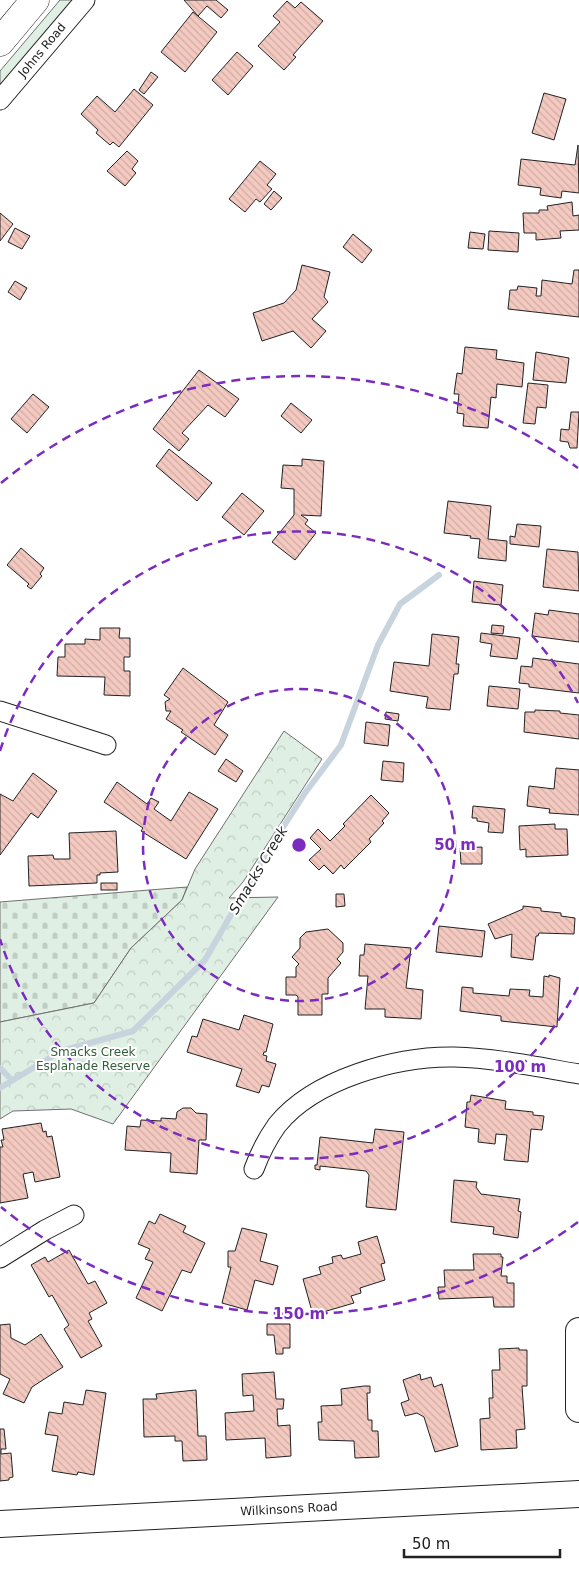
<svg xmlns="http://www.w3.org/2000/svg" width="579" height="1574" viewBox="0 0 579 1574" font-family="'DejaVu Sans',sans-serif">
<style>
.green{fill:#e0efe3;stroke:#6f6f6f}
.cemetery{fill:url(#cemetery-stones);stroke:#6f6f6f}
.park{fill:url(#park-crowns);stroke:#6f6f6f}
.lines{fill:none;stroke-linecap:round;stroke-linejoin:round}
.stream{stroke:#c7d3dd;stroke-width:6}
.building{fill:url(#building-back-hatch);stroke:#222}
.street-casing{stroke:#222;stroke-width:21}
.secondary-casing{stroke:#222;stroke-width:28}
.highway-casing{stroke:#222;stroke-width:29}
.street{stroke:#fff;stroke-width:19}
.secondary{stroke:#fff;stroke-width:26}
.highway{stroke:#fff;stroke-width:28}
.ring{fill:none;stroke:#7b2cbf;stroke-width:2.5;stroke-dasharray:9 6}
.labels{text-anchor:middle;stroke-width:4;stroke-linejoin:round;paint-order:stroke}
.street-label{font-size:12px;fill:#222;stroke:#fff}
.park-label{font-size:12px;fill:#2f5e38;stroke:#fff}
.water-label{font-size:14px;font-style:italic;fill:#222;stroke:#fff}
.centre{fill:#7b2cbf;stroke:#fff;stroke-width:2.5}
.ring-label{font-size:15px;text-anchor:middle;font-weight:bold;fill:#7b2cbf;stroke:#fff;stroke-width:4;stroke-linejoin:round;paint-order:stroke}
</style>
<defs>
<pattern id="cemetery-stones" width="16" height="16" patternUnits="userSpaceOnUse" patternTransform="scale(1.25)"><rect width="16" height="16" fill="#e0efe3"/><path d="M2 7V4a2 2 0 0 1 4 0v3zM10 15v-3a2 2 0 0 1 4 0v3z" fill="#c0cdc2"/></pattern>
<pattern id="park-crowns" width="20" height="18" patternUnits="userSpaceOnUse" patternTransform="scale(1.25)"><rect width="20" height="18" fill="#e0efe3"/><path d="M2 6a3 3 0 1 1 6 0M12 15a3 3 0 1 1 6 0" fill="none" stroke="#c0cdc2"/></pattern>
<pattern id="building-back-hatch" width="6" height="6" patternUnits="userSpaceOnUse" patternTransform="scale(1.25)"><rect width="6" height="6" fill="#f3c9c0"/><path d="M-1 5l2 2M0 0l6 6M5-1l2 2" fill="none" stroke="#d0aca5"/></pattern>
</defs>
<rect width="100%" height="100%" fill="#fff"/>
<polygon class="green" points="60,0 76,0 0,89 0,71"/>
<polygon class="cemetery" points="187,887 182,900 131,948 94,1003 0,1022 0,902"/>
<polygon class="park" points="284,731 322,759 243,882 229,898 278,897 113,1124 71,1109 13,1111 0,1119 0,1022 94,1003 131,948 182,900 195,869"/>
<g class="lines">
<g class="stream">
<polyline points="0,1068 12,1080"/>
<polyline points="0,1088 61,1051 133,1031 205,960 264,857 305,793 341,745 378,645 400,604 439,575"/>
</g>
</g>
<g class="building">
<polygon points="184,0 216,0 228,10 221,18 207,6 198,16"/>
<polygon points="287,1 295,8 301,2 323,21 293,55 296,57 284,70 258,46 280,22 273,16"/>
<polygon points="193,12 217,32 185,72 161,52"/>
<polygon points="237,52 253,66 228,95 212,80"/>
<polygon points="151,72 158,77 144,94 139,90"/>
<polygon points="134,89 153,105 119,147 113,142 110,145 96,133 98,130 81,114 97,96 115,112"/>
<polygon points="544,93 566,99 554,140 532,133"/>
<polygon points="578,145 579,193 562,191 561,198 540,195 541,188 518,185 521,159 575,165"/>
<polygon points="127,151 138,161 132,169 136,173 125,186 107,171"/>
<polygon points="260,161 276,174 267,185 272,189 260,202 256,199 245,212 229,199"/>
<polygon points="274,191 282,198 271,210 264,204"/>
<polygon points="572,202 573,216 579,215 579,230 560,231 561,238 536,240 536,233 524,233 523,213 539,213 539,210 548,210 547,206"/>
<polygon points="0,213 13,224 0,241"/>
<polygon points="15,228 30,236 22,249 8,242"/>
<polygon points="489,231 519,233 518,252 488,250"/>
<polygon points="470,232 485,234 483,249 468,248"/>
<polygon points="353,234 372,250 362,263 343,247"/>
<polygon points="302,265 330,272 324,297 328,302 312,319 326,331 311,348 293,331 262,341 253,313 284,303 296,290"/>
<polygon points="574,270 579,270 579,317 508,309 510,290 517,290 518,286 537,288 536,296 541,296 542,280 572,284"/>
<polygon points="15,281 27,288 20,300 8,292"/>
<polygon points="465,347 497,350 496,359 524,363 522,387 497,384 496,398 491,397 488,428 463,426 464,414 457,413 459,394 454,394 457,373 462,374"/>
<polygon points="536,352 569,358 566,383 533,380"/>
<polygon points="199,370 239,399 225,417 208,405 182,433 189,439 179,451 153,429"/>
<polygon points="528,383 548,385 546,408 537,407 535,424 523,423"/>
<polygon points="33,394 49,407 27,433 11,419"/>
<polygon points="291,403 312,420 301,433 281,416"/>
<polygon points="571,412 579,412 577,448 570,448 568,442 560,441 561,429 569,430"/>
<polygon points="169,449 212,483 197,501 156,466"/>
<polygon points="302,459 324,461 321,516 301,515 308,520 305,524 316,533 295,560 272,542 294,515 294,489 281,488 283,465 302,466"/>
<polygon points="242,493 264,511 244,535 222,517"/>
<polygon points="448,501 491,506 488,539 507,541 506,561 478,558 480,539 470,538 471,536 444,533"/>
<polygon points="517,524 541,526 539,547 510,544 510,536 515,537"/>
<polygon points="21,548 44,568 40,574 42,576 31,589 27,586 29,584 7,565"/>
<polygon points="547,549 578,552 579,591 543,587"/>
<polygon points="474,581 503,585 501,605 472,602"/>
<polygon points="549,610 579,614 579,642 532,636 535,613 548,615"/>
<polygon points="492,625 504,626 503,634 491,633"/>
<polygon points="100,628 120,628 119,638 130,638 130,657 124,657 124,671 130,671 130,696 104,695 105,677 57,676 58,657 65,657 65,644 85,644 85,639 100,640"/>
<polygon points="481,633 520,638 517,659 490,656 492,644 480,642"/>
<polygon points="432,634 459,637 456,664 459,664 458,674 454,674 450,710 426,708 428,697 390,691 394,662 429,666"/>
<polygon points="533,658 579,664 579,693 529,687 529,684 519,683 521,666 532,667"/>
<polygon points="183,668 228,702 214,725 228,735 215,755 181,732 183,730 166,719 171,711 166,711 165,702 170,699 164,695"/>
<polygon points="489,686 520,689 518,709 487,706"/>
<polygon points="535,710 560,711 560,713 579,715 579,739 524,732 525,712 535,712"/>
<polygon points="386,712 399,714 398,721 385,719"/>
<polygon points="366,722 390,725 388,746 364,743"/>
<polygon points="226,759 243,771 236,782 218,771"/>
<polygon points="383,761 404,763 403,782 381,780"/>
<polygon points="556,768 579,770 579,815 549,813 550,809 527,806 529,786 554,789"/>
<polygon points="33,773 57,791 38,818 31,813 0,855 0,794 13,801"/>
<polygon points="117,782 147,804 151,798 159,802 154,809 171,821 189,792 218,809 186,859 141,831 143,828 104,802"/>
<polygon points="371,795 389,813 382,821 384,823 369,839 371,842 344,869 341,865 333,874 324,865 319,870 309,860 321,849 310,838 318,829 330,841 345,826 343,824"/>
<polygon points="473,806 505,809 503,833 488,832 489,823 477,821 477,818 472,818"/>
<polygon points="555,824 555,829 567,829 568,855 526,857 526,849 520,850 519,826"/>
<polygon points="116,831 118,872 100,873 100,875 97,875 97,883 29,886 28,856 53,855 54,859 70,859 69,833"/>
<polygon points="482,847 482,864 461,864 460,848"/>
<rect x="101" y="883" width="16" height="7"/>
<polygon points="336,894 344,894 345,906 336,907"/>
<polygon points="523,906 541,908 541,911 561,913 561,916 575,918 574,934 539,933 538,936 536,936 533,960 511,957 512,934 495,939 488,924 523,909"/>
<polygon points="439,926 485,931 482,957 436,952"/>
<polygon points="328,929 343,943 343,952 337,959 341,963 328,978 328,994 322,994 322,1015 298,1015 298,997 296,995 286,995 286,977 296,977 296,967 299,964 292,957 300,948 300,938 306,932"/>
<polygon points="365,944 411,948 406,988 423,990 421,1019 385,1017 385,1009 365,1009 368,976 359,976 360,955 364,955"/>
<polygon points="549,975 560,978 557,1027 501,1021 501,1016 460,1011 462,987 473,988 473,993 509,996 510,989 530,990 529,996 543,997 544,976 549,977"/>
<polygon points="244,1015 273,1024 266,1052 264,1052 263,1055 267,1056 266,1061 276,1064 269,1087 262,1085 259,1093 236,1086 242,1069 187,1052 192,1036 197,1037 203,1019 239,1030"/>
<polygon points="471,1095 506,1101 505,1109 533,1112 533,1115 544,1116 542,1130 531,1129 528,1162 504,1160 507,1135 496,1134 495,1144 478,1142 479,1129 465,1127 467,1102 470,1102"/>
<polygon points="183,1108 191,1108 196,1113 207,1114 206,1140 199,1140 197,1174 170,1172 171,1153 125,1150 127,1126 140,1127 141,1120 161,1121 161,1118 176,1119 177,1112"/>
<polygon points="41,1123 43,1132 46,1131 47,1137 52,1136 60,1177 35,1182 33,1172 23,1174 28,1198 0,1203 0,1147 3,1147 1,1140 4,1140 2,1129"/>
<polygon points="375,1129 404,1132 396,1210 366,1207 369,1175 366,1171 320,1166 320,1170 315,1169 315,1165 317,1165 320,1137 373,1143"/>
<polygon points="454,1180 477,1182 476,1187 481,1194 520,1199 518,1211 521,1212 518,1238 493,1234 494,1227 451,1222"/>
<polygon points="160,1214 186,1226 183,1232 205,1243 191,1273 182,1270 162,1311 136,1298 153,1262 145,1259 150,1249 138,1244 149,1221 155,1224"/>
<polygon points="242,1228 267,1234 260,1261 278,1266 273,1285 255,1280 247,1310 222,1303 231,1267 228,1267 228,1251 235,1251"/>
<polygon points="377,1236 385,1263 381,1264 385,1280 360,1288 361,1293 351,1296 354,1303 313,1315 303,1279 321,1274 319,1267 333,1263 332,1257 341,1255 343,1259 361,1254 358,1242"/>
<polygon points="69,1250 88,1284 95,1281 107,1303 89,1313 92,1319 88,1321 102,1346 81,1358 64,1329 69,1325 52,1295 49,1297 31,1265 45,1257 48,1262"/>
<polygon points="473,1254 501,1254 501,1257 503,1257 501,1276 507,1276 507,1283 514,1283 514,1307 494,1307 493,1297 439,1299 438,1287 445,1287 444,1270 474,1270"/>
<polygon points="10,1324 11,1338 25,1345 41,1334 63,1367 32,1387 24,1403 3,1394 10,1379 0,1374 0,1325"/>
<polygon points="267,1324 290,1324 290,1348 283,1348 283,1354 276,1354 274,1335 267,1335"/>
<polygon points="519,1348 519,1350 527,1350 527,1386 522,1386 525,1429 516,1430 517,1448 481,1450 480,1419 490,1418 489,1398 493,1398 492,1370 500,1370 499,1349"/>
<polygon points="274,1372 276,1399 284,1399 283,1409 277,1409 278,1426 290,1425 291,1456 266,1458 265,1438 226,1440 225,1413 254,1411 253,1395 243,1396 242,1374"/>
<polygon points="420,1374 421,1380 431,1377 434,1387 442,1384 458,1446 435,1452 424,1417 417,1413 405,1416 401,1403 409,1400 403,1380"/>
<polygon points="364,1386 370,1386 370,1393 367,1393 368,1420 372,1420 372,1431 378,1431 379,1457 355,1458 354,1441 319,1440 318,1422 322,1422 321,1406 342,1405 341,1389"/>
<polygon points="86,1390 106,1393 94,1475 78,1472 77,1475 52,1471 58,1436 45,1434 49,1412 62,1414 64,1402 83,1405"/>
<polygon points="196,1390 198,1436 206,1436 207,1460 183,1461 182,1441 175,1441 175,1436 144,1437 143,1399 157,1399 156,1394"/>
<polygon points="0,1429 4,1429 6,1449 1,1449 1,1454 11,1453 13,1477 9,1478 9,1480 0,1481"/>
</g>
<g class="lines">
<defs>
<g id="street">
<polyline points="0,100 85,0"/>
<polyline points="0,711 106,745"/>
<path d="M254,1169C260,1153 267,1139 277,1125C314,1079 397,1056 454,1057C496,1058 538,1067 579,1074"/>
<polyline points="0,1258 45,1230 74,1215"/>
</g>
<g id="secondary">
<polyline points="579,1331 579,1409"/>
<polyline points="0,1524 579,1494"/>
</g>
<polyline id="highway" points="0,42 35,0"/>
</defs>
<use href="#street" class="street-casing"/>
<use href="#secondary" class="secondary-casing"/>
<use href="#highway" class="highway-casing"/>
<use href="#street" class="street"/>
<use href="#secondary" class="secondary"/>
<use href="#highway" class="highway"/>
</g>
<g class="ring">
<circle cx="299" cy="845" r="156"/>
<path d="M578 987A313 313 0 0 1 0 939M0 751A313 313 0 0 1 578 703"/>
<path d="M578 1222A469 469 0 0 1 1 1207M1 483A469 469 0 0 1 578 468"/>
</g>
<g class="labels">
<g class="street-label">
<text transform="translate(42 50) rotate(-50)" y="4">Johns Road</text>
<text transform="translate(289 1509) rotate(-3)" y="4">Wilkinsons Road</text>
</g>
<g class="park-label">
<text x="93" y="1056">Smacks Creek<tspan x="93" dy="14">Esplanade Reserve</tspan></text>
</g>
<g class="water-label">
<text transform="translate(258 870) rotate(-59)" y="5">Smacks Creek</text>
</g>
</g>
<circle cx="299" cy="845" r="8" class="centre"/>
<g class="ring-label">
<text x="455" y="850">50 m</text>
<text x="520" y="1072">100 m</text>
<text x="299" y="1319">150 m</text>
</g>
<path d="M404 1549v8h156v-8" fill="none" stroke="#222222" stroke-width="2.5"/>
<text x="412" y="1549" font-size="15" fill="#222222" stroke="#ffffff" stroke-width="4" paint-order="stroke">50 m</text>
</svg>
